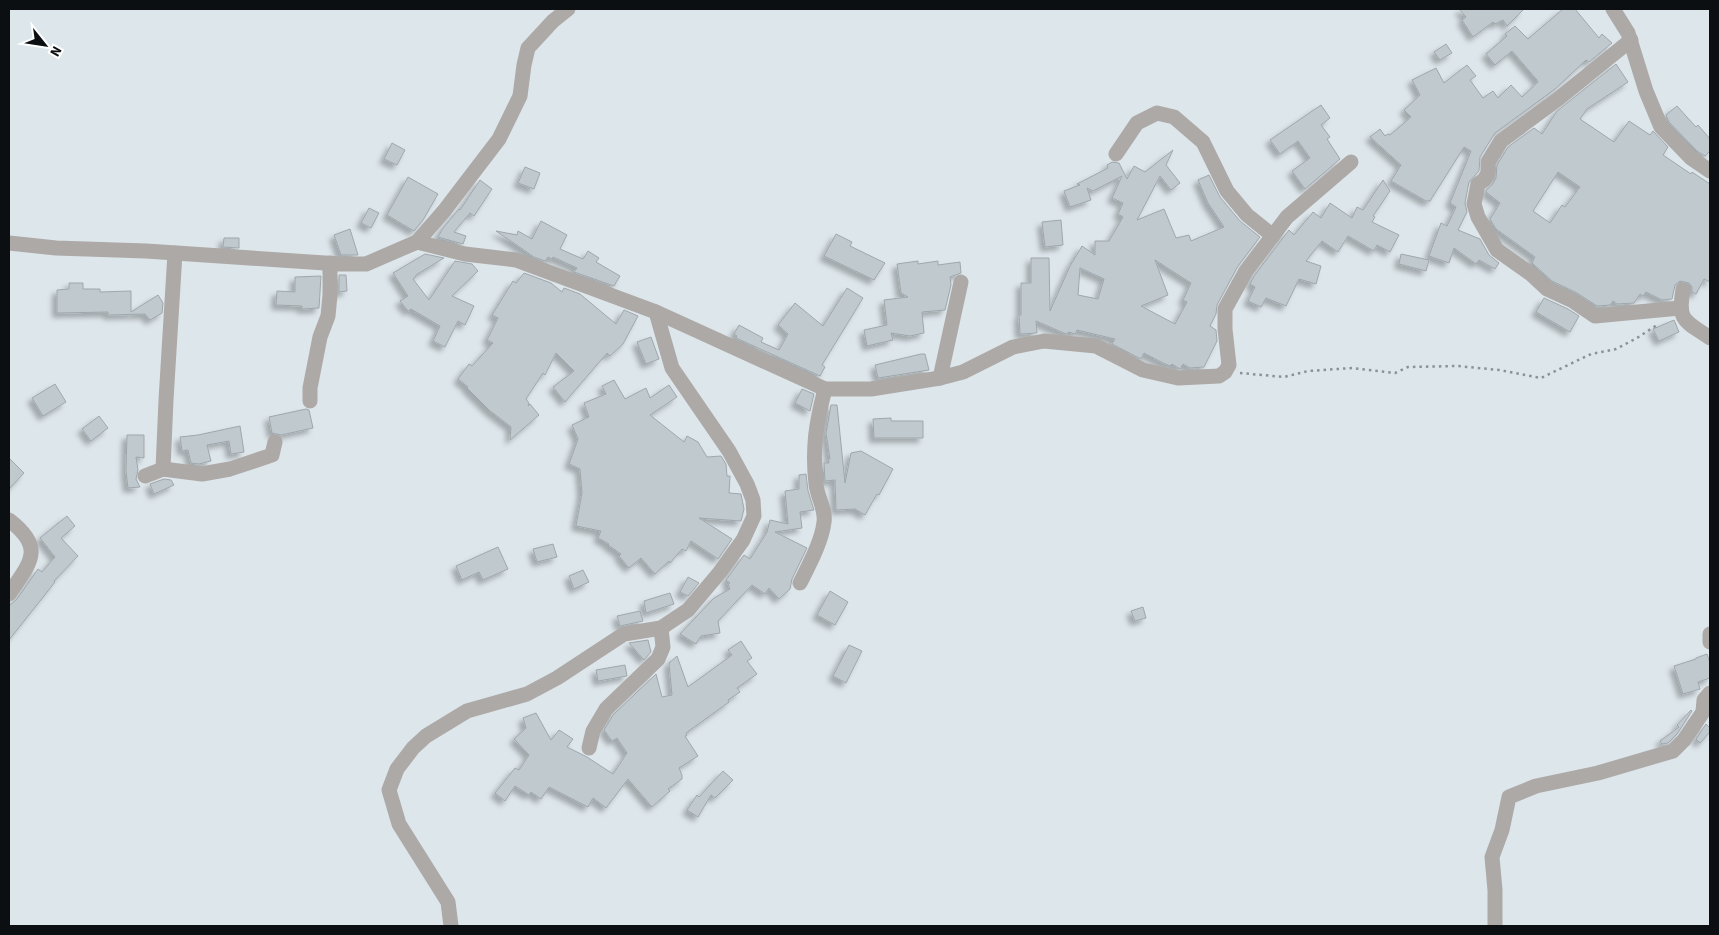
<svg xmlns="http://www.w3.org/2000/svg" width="1719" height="935" viewBox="0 0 1719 935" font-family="'Source Sans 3',sans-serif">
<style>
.building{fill:#c0c9cd;stroke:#9fa7ac;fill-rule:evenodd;filter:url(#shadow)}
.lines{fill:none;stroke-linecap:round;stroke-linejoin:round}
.path{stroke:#8b9296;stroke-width:2.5;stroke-dasharray:2.5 4;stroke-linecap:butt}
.minor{stroke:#ada9a7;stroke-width:15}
</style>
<defs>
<filter id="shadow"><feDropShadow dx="-4.5" dy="4.5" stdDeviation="2.5" flood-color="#0004"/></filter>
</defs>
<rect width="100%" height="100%" fill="#dde6eb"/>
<g class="building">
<polygon points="1459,9 1524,9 1507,26 1503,20 1495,24 1493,22 1473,37 1462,20 1466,17"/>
<polygon points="1563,9 1575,9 1599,38 1602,34 1612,43 1589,62 1586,60 1555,89 1495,133 1480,157 1479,171 1469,182 1465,203 1467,212 1458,230 1480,239 1489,255 1499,263 1495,269 1479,260 1476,264 1454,248 1449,263 1429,256 1441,223 1447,226 1456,207 1450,203 1471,151 1464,147 1430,201 1426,201 1391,181 1401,165 1370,137 1380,129 1385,136 1388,134 1390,135 1411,117 1404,110 1420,95 1412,80 1436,68 1444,83 1467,65 1476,76 1470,80 1483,98 1493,91 1498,98 1511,85 1522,97 1538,82 1537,80 1512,51 1495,65 1486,54 1507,36 1505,34 1515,26 1528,39"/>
<polygon points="1446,44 1452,53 1440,60 1434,52"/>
<path d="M1616,64L1628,82L1587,109L1580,119L1614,142L1629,121L1650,135L1653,131L1668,147L1663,155L1691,174L1692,172L1710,184V282L1704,279L1696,294L1692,292V287L1689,283L1680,281L1675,285L1672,299L1662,300L1646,292L1643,296L1640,294L1634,303L1617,304L1613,301L1610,305L1597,306L1577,293L1552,281L1532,263L1535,257L1496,229L1490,219L1500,203L1486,192V190L1492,185L1496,178L1497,165L1508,147L1534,128L1542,134L1557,111ZM1558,172L1580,187L1565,207L1562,205L1550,223L1533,211Z"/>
<polygon points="1321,105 1330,118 1321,125 1330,137 1327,139 1340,159 1305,189 1292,171 1310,158 1298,141 1280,154 1270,140"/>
<polygon points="1677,106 1696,127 1698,125 1710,139 1710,151 1705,156 1697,151 1669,122 1666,115"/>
<polygon points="392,143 405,150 397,165 384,159"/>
<path d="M1173,150L1166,165L1180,183L1171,190L1160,176L1137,220L1164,209L1176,238L1189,235L1191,241L1224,227L1208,203L1198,180L1209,175L1220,197L1240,221L1260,237L1238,266L1217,305L1216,314L1210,326L1216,330L1217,341L1204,367L1190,368L1183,364L1180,369L1172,364L1170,366L1161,362L1144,353L1141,359L1112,344L1115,339L1077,330L1075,334L1069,332L1066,334L1036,321L1037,333L1020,334L1019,315H1021V283H1031V258H1049L1050,311L1070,266L1082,246L1095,255V241H1109L1123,217L1118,214L1123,203L1112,198L1122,176L1093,191L1087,188L1091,200L1070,207L1064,191L1080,185L1077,184L1108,168L1107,165L1112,162L1119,163L1127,179L1134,166L1145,172ZM1155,260L1191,283L1183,300L1187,302L1175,324L1141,306L1168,295ZM1080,268L1104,279L1098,299L1078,295Z"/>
<polygon points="525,167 540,173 534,189 518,183"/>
<polygon points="408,177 438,194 423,220 414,231 387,215"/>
<polygon points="480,180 492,189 474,216 470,213 454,232 466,236 463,244 438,237 443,228 459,209 460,210"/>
<polygon points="1383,180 1390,191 1373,216 1375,217 1372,222 1399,235 1390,252 1377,245 1374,251 1348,236 1338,252 1322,241 1306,261 1321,266 1316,284 1299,279 1286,306 1266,298 1261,307 1248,301 1255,287 1250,284 1254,276 1289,230 1294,235 1313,212 1321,218 1330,203 1352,218 1357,207 1363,210"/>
<polygon points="369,208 379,213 371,228 361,223"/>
<polygon points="1061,220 1063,245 1045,247 1042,222"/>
<polygon points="541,221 567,235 560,249 583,259 588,251 599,258 596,262 620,276 614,286 574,272 577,268 553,257 552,259 548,257 545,261 534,257 496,231 517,235 518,231 532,239"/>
<polygon points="350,229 358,255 341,255 334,235"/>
<polygon points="836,234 852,242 850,246 885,263 874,280 824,256"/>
<polygon points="224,238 239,238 239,248 223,247"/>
<polygon points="425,254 444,258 416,275 416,276 413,279 429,300 455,261 472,264 478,271 452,296 474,306 465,325 458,321 445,347 433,341 440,326 411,309 408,311 400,301 408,296 393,273"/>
<polygon points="1401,254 1429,260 1426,271 1399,264"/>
<polygon points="918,261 918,264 938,261 938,265 960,262 961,273 950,277 951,285 945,310 922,312 924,333 910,336 891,333 893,340 867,346 864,330 887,325 884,300 908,297 901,293 897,264"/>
<polygon points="524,273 551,283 562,292 564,288 580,294 616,324 624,310 638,316 623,344 610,356 607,353 565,402 553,387 574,371 556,353 545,375 543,373 526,399 529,403 528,406 530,404 539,415 510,440 511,427 489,410 467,388 468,387 458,379 469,364 472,366 493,343 487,340 498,318 492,315 513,281 516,283"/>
<polygon points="339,275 346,275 347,291 339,292"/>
<polygon points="321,276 319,308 302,309 302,306 276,305 277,291 295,292 295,277"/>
<polygon points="69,283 83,283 83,289 100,289 100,292 131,291 131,312 158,295 163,303 162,313 150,320 145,314 108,315 108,312 57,313 57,290 69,289"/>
<polygon points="847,288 863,298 822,365 825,367 820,376 736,338 737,336 734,334 739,325 763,338 761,342 779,350 788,334 778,325 795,303 823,326"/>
<polygon points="1544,298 1568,309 1579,316 1570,332 1536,312"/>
<polygon points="1674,320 1679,332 1659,341 1653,329"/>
<polygon points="651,337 659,359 646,364 637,342"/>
<polygon points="921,354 925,354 929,370 878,378 875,365"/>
<polygon points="614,380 625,399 646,388 650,398 669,385 677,397 650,415 684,442 687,436 698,442 707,457 721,456 726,464 727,476 730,476 729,493 741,494 744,509 741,521 699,518 732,539 718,559 691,541 686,551 682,549 670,563 669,561 655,574 641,558 629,568 619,556 621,554 608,545 609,544 598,538 601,531 576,526 582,493 580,469 569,464 578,439 572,425 589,417 584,403 606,394 602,386"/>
<polygon points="55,384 66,402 43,416 32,398"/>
<polygon points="802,389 814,394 810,411 795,403"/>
<polygon points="831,405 837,405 845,483 851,453 861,451 893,469 879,495 877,494 865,515 855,509 836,510 835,480 825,481 824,463 829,463 828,459 830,459 826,433"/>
<polygon points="306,409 309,410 313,428 281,435 272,433 269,417"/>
<polygon points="99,416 108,428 91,441 82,429"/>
<polygon points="891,418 891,421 923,421 923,438 874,438 873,419"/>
<polygon points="240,426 244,452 231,454 229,441 207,445 211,461 199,464 191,463 188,450 182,451 180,437 198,435"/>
<polygon points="127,435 144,435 144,458 136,457 138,470 136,479 140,487 128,488 126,471"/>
<polygon points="9,458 24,473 9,489"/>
<polygon points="806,474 808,491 814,510 800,512 802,528 775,532 807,548 792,579 790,589 779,599 769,588 765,594 752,585 718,621 720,633 701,636 696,644 680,634 714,598 730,589 728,584 730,583 726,580 744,555 750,559 767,532 770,520 788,524 785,491 799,489 799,475"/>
<polygon points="164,479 171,480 174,485 154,494 150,484"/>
<polygon points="67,516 75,526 61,538 78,556 54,581 55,582 9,640 9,606 17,599 38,569 42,572 55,557 40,538"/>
<polygon points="553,544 557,557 537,562 533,549"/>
<polygon points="498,547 508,569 483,580 479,572 462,580 456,566"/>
<polygon points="583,570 589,582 574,589 569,576"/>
<polygon points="688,577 699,583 688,596 680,592"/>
<polygon points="830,591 848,602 835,625 817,615"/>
<polygon points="670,593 674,604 646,613 644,601"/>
<polygon points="1143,607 1146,618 1135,621 1131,611"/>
<polygon points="640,611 643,621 620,626 617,616"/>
<polygon points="648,640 651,652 644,660 629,643"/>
<polygon points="741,641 752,658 747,661 757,674 737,688 740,692 728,700 729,702 686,733 687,735 685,736 698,756 679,768 682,775 682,779 668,789 670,791 652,807 628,779 606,808 593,798 588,807 549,787 541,799 531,792 529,795 515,786 505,801 495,793 515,768 519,770 529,755 514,739 526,728 523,718 536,713 551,740 559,730 573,739 567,747 587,757 613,774 627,753 617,738 612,741 604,730 613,715 656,674 662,697 672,695 669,663 677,656 688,687 732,655 728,650"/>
<polygon points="849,645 862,651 846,683 833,676"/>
<polygon points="1707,654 1710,663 1710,678 1698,682 1700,689 1683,694 1674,666 1696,659 1696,658"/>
<polygon points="625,665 627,676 598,681 596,670"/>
<polygon points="1691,710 1692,711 1677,734 1668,743 1662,744 1660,741 1679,727 1677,725"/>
<polygon points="1706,724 1710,728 1710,732 1700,743 1696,739"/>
<polygon points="723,771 733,780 715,798 711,795 698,817 687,810 697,795 699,797"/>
</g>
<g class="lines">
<polyline class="path" points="1240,373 1284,377 1308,371 1352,368 1395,373 1408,367 1458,366 1499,370 1541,378 1591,354 1616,349 1637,338 1657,325"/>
<g class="minor">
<polyline points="1613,9 1628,33 1646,91 1661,127 1691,158 1710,171"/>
<polyline points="1631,40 1558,99 1501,141 1488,162 1488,173 1484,180 1478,184 1474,204 1478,217 1497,250 1531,274 1547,289 1573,301 1595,316 1680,308"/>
<polyline points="1116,154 1137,123 1157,113 1174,117 1203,142 1227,191 1247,215 1273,236"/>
<polyline points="417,242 465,254 516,260 656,312 672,368 729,451 747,484 753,500 754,516 743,540 720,572 688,610 661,628 624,634 557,678 527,694 467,711 426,736 413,748 397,769 389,790 399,824 448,902 451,926"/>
<polyline points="9,243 56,248 146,251 340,264 366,264 417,242 444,211 499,139 520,96 524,65 528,48 553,21 568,9"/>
<path d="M1683,290C1677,322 1686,321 1710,338"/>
<polyline points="656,312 825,389 871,389 940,378 963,372 1013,347 1044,341 1096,346 1143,370 1178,378 1219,376 1225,372 1229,365 1225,329 1225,309 1246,271 1287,217 1351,162"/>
<polyline points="940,378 961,282"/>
<polyline points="310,401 310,388 320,337 328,316 330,295 330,263"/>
<polyline points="163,469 166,400 175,253"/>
<polyline points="145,476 163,469 202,474 230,469 272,455 275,442"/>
<path d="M9,520C46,548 30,563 9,594"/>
<path d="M800,583C809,565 822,541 824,522C826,509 817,497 816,484C812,449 816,423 825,389"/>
<polyline points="1710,634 1710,642"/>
<polyline points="589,748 593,731 606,709 658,659 663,647 661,628"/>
<polyline points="1495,926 1495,890 1492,857 1502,830 1509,797 1536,786 1598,773 1673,751 1684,740 1703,712 1704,700 1710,693"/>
</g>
</g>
<rect width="1719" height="935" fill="none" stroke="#0c0f11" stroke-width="20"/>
<g transform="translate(45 45) rotate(120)" stroke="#ffffff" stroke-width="4" paint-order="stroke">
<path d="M0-4L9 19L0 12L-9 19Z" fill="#0c0f11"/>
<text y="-8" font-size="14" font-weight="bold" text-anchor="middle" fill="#0c0f11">N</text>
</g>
</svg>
